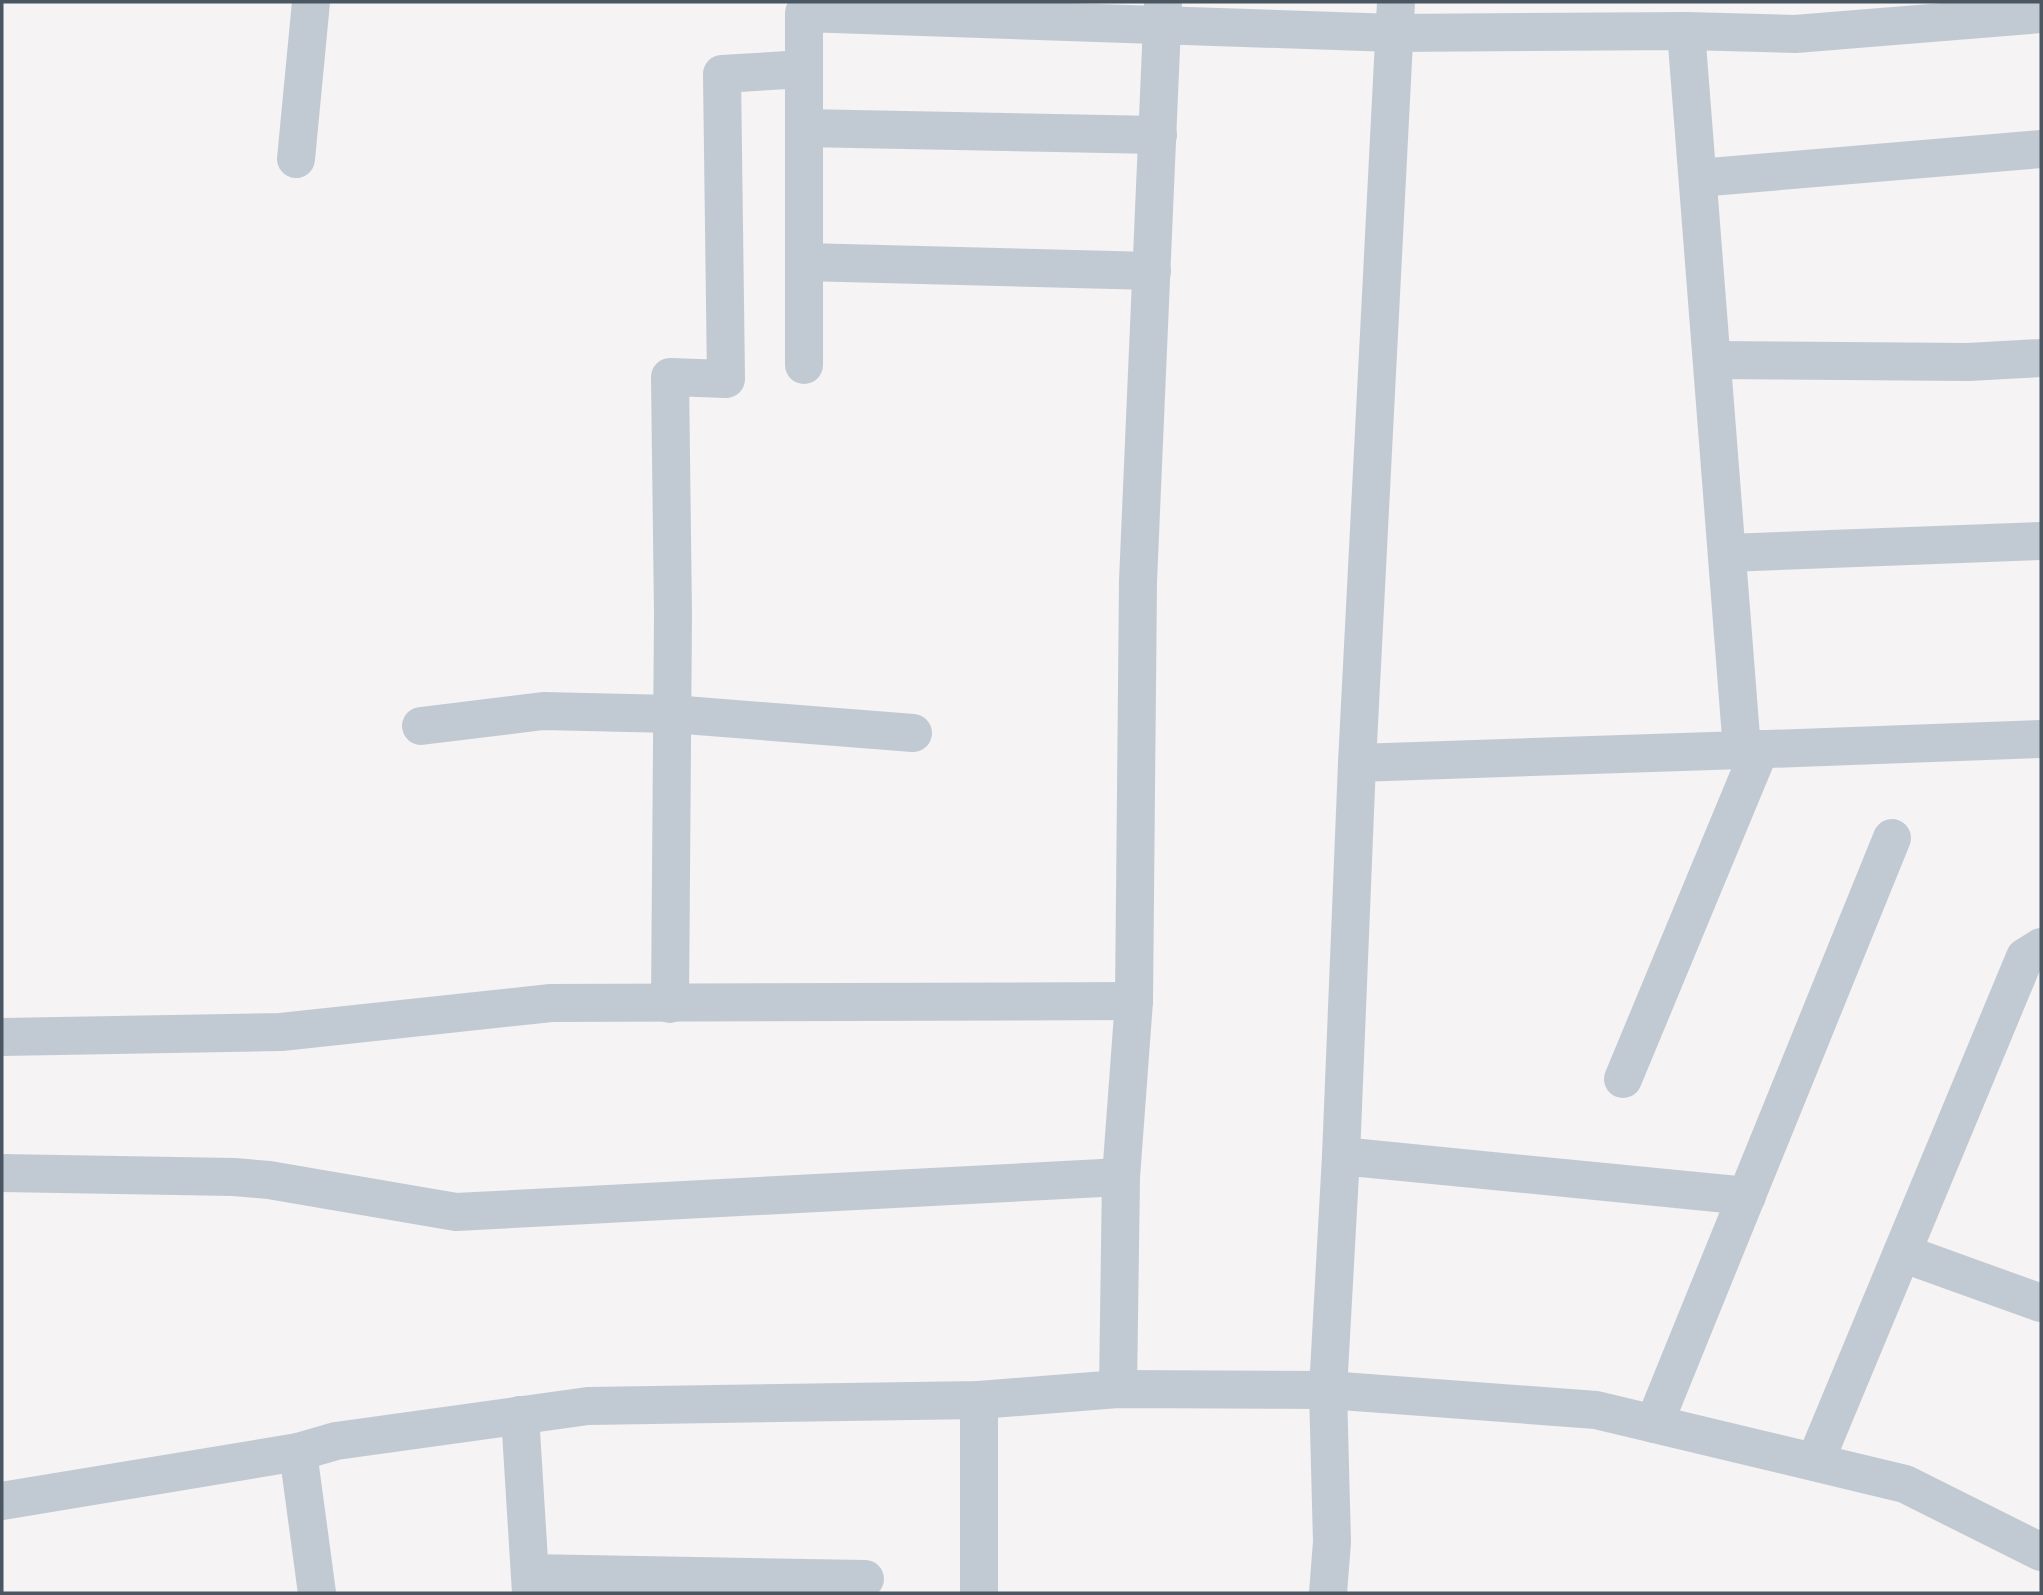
<svg xmlns="http://www.w3.org/2000/svg" width="2043" height="1595" viewBox="0 0 2043 1595" font-family="'DejaVu Sans',sans-serif">
<style>
.lines{fill:none;stroke-linecap:round;stroke-linejoin:round}
.minor{stroke:#c1cad2;stroke-width:38}
</style>
<rect width="100%" height="100%" fill="#f5f3f3"/>
<g class="lines">
<g class="minor">
<polyline points="804,128 1158,135"/>
<polyline points="296,159 311,2"/>
<polyline points="1698,178 2041,149"/>
<polyline points="804,262 1152,271"/>
<polyline points="1712,360 1968,362 2041,358"/>
<polyline points="804,365 804,13 1394,33 1686,31 1795,34 2041,14"/>
<polyline points="1727,553 2041,541"/>
<polyline points="421,726 543,711 672,714 913,733"/>
<polyline points="1742,750 2041,739"/>
<polyline points="1357,763 1742,750 1686,31"/>
<polyline points="670,1004 673,614 670,377 726,379 722,74 804,69"/>
<polyline points="2,1037 281,1032 551,1003 1134,1001"/>
<polyline points="1623,1079 1760,749"/>
<polyline points="1341,1156 1747,1196"/>
<polyline points="2,1173 234,1177 269,1180 456,1212 1121,1177"/>
<polyline points="1902,1253 2041,1303"/>
<polyline points="1118,1389 1121,1177 1134,1001 1138,581 1163,2"/>
<polyline points="979,1400 979,1593"/>
<polyline points="520,1415 531,1593"/>
<polyline points="1654,1424 1892,838"/>
<polyline points="298,1452 317,1593"/>
<polyline points="1815,1462 2025,957 2041,947"/>
<polyline points="2,1501 298,1452 336,1441 588,1406 979,1400 1118,1389 1328,1390 1596,1410 1905,1484 2041,1552"/>
<polyline points="530,1573 865,1579"/>
<polyline points="1328,1593 1332,1542 1328,1390 1341,1156 1357,763 1396,2"/>
</g>
</g>
<rect width="2043" height="1595" fill="none" stroke="#4a5661" stroke-width="7"/>
</svg>
